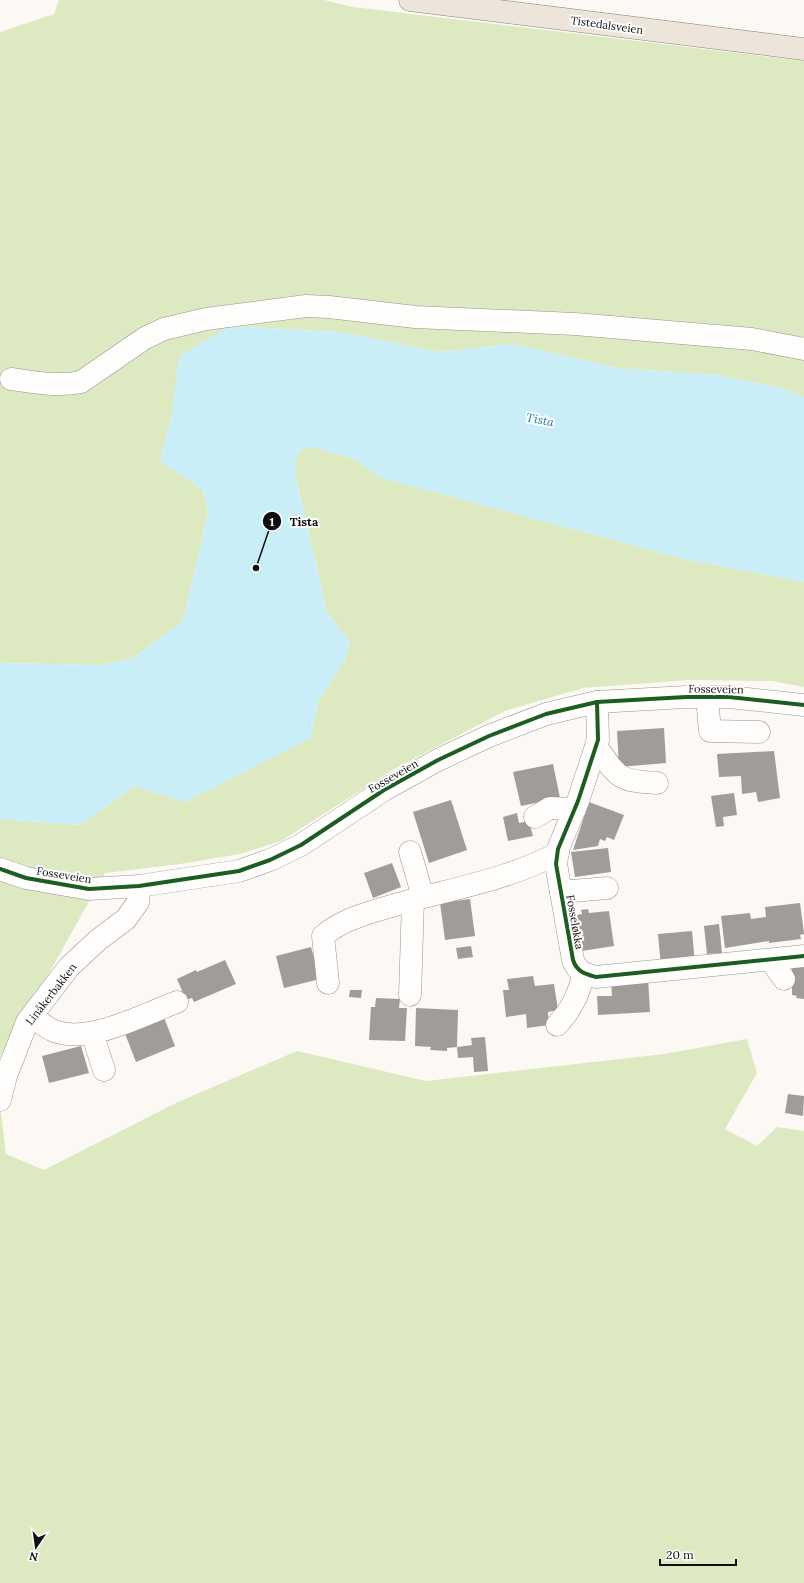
<svg xmlns="http://www.w3.org/2000/svg" width="804" height="1583" viewBox="0 0 804 1583" font-family="Lora,serif">
<style>
.forest{fill:#dce9c1}
.water{fill:#caeef7}
.building{fill:#a09c99}
.lines{fill:none;stroke-linecap:round;stroke-linejoin:round}
.minor-casing{stroke:#969492;stroke-width:23}
.major-casing{stroke:#83827f;stroke-width:23}
.minor{stroke:#fffefd;stroke-width:22}
.major{stroke:#ede5d9;stroke-width:22}
.cycleway-casing{stroke:#fff;stroke-width:6}
.cycleway{stroke:#1b5e20;stroke-width:4}
.labels{text-anchor:middle;stroke-width:4;stroke-linejoin:round;paint-order:stroke}
.street-label{font-size:11px;fill:#0f0f0f;stroke:#fff}
.water-label{font-size:12px;font-style:italic;fill:#147ba5;stroke:#fff}
.leader{fill:none;stroke:#0f0f0f;stroke-width:1.5}
.callout-dot{fill:#0f0f0f;stroke:#fff;stroke-width:1.5}
.mark-label{font-size:12px;text-anchor:middle;font-weight:bold;fill:#fff}
.callout-label{font-size:12px;text-anchor:middle;font-weight:bold;fill:#0f0f0f;stroke:#fff;stroke-width:4;stroke-linejoin:round;paint-order:stroke}
</style>
<rect width="100%" height="100%" fill="#fcf9f4"/>
<g class="forest">
<polygon points="59,0 324,0 353,7 804,61 804,397 781,388 717,375 617,368 513,344 440,352 339,332 230,326 172,413 160,461 203,490 208,513 183,621 133,658 100,665 0,663 0,32 54,14"/>
<polygon points="312,447 352,458 382,478 684,559 804,582 804,687 772,681 688,680 583,688 505,711 396,768 281,841 240,854 180,864 105,873 48,975 16,1021 0,1058 0,819 80,825 135,786 185,802 311,738 318,701 345,660 350,642 327,612 294,469 299,451"/>
<polygon points="747,1039 757,1073 725,1129 757,1146 777,1127 804,1131 804,1583 0,1583 0,1104 6,1154 44,1170 178,1102 297,1051 426,1081 664,1054"/>
</g>
<polygon class="water" points="230,326 339,332 440,352 513,344 617,368 717,375 781,388 804,397 804,582 684,559 382,478 352,458 312,447 299,451 294,470 327,612 350,642 345,660 318,701 311,738 185,802 135,786 80,825 0,819 0,663 100,665 133,658 183,621 208,513 203,490 160,461 172,413 179,356"/>
<g class="building">
<polygon points="664,728 666,763 619,767 617,731"/>
<polygon points="774,751 780,798 758,802 756,792 742,794 741,776 719,777 717,754"/>
<polygon points="553,764 560,798 521,806 513,772"/>
<polygon points="734,793 737,815 723,817 724,826 716,827 711,796"/>
<polygon points="451,800 467,850 429,863 413,812"/>
<polygon points="589,802 624,815 614,840 607,837 605,841 600,839 598,846 573,850"/>
<polygon points="517,813 519,823 529,821 533,836 508,841 503,817"/>
<polygon points="608,848 611,872 575,877 571,852"/>
<polygon points="392,863 401,887 373,898 364,873"/>
<polygon points="470,899 475,936 445,940 440,903"/>
<polygon points="800,903 804,933 804,934 800,935 801,939 769,943 769,941 725,948 721,916 750,913 751,919 766,917 765,907"/>
<polygon points="588,909 589,913 609,911 614,946 582,951 576,915 582,914 581,910"/>
<polygon points="719,924 722,953 707,954 704,926"/>
<polygon points="692,931 695,964 661,967 658,934"/>
<polygon points="471,946 473,957 458,959 456,948"/>
<polygon points="311,947 320,979 284,988 276,956"/>
<polygon points="225,960 236,984 194,1002 192,998 186,1000 177,979 196,970 197,972"/>
<polygon points="792,962 804,963 804,999 796,998 797,996 792,995"/>
<polygon points="533,976 535,986 554,984 558,1010 548,1012 549,1025 527,1028 526,1014 506,1017 503,990 509,990 507,979"/>
<polygon points="648,977 650,1012 598,1015 597,996 612,996 611,980"/>
<polygon points="350,990 362,990 361,998 349,997"/>
<polygon points="376,998 400,999 399,1008 407,1008 405,1041 369,1040 371,1007 375,1007"/>
<polygon points="416,1008 458,1010 457,1047 447,1048 447,1051 430,1050 431,1047 415,1046"/>
<polygon points="163,1015 175,1046 136,1062 124,1031"/>
<polygon points="485,1037 488,1071 474,1072 473,1057 458,1058 457,1047 472,1045 471,1038"/>
<polygon points="81,1046 89,1073 49,1083 42,1056"/>
<polygon points="788,1094 804,1096 803,1116 785,1113"/>
</g>
<g class="lines">
<defs>
<g id="minor">
<path d="M11,379C34,382 58,387 81,382L145,338L164,329L206,319L306,306L329,307L415,317L575,324L752,339L804,349"/>
<polyline points="707,697 710,731 759,732"/>
<path d="M597,702L598,740L578,801L558,849L556,864L573,960C577,972 585,974 596,977L804,956"/>
<path d="M596,746C618,777 617,781 657,783"/>
<polyline points="535,817 550,808 575,809"/>
<polyline points="410,852 423,897"/>
<polyline points="0,869 26,878 89,889 139,886 239,871 270,860 301,845 384,790 438,760 489,736 546,714 597,702 686,697 729,697 804,705"/>
<polyline points="561,892 607,888"/>
<polyline points="770,960 784,979"/>
<path d="M328,983L323,936C342,919 371,912 395,905C450,889 508,880 558,853"/>
<polyline points="410,995 413,900"/>
<path d="M32,1016C38,1020 45,1027 52,1030C86,1046 144,1014 177,1002"/>
<path d="M557,1025C572,1009 578,995 584,974"/>
<polyline points="92,1033 104,1070"/>
<polyline points="0,1100 6,1076 27,1022 69,967 98,940 126,919 138,902 139,886"/>
</g>
<polyline id="major" points="410,0 804,49"/>
</defs>
<use href="#minor" class="minor-casing"/>
<use href="#major" class="major-casing"/>
<use href="#minor" class="minor"/>
<use href="#major" class="major"/>
<defs>
<g id="cycleway">
<path d="M597,702L598,740L578,801L558,849L556,864L573,960C577,972 585,974 596,977L804,956"/>
<polyline points="0,869 26,878 89,889 139,886 239,871 270,860 301,845 384,790 438,760 489,736 546,714 597,702 686,697 729,697 804,705"/>
</g>
</defs>
<use href="#cycleway" class="cycleway-casing"/>
<use href="#cycleway" class="cycleway"/>
</g>
<g class="labels">
<g class="street-label">
<text transform="translate(607 25) rotate(8)" y="4">Tistedalsveien</text>
<text transform="translate(716 689) rotate(1)" y="4">Fosseveien</text>
<text transform="translate(393 776) rotate(-30)" y="4">Fosseveien</text>
<text transform="translate(64 875) rotate(9)" y="4">Fosseveien</text>
<text transform="translate(575 922) rotate(80)" y="4">Fosseløkka</text>
<text transform="translate(51 994) rotate(-52)" y="4">Linåkerbakken</text>
</g>
<g class="water-label">
<text transform="translate(540 420) rotate(11)" y="4">Tista</text>
</g>
</g>
<path class="leader" d="M256 568L272 521"/>
<g class="callout-dot">
<circle cx="256" cy="568" r="4"/>
<circle cx="272" cy="521" r="10"/>
</g>
<g class="mark-label">
<text x="272" y="526">1</text>
</g>
<g class="callout-label">
<text x="304" y="526">Tista</text>
</g>
<g transform="translate(36 1547) rotate(193)" stroke="#ffffff" stroke-width="3" paint-order="stroke">
<path d="M0-3L7 15L0 10L-7 15Z" fill="#0f0f0f"/>
<text y="-6" font-size="11" font-weight="bold" text-anchor="middle" fill="#0f0f0f">N</text>
</g>
<path d="M660 1559v6h76v-6" fill="none" stroke="#0f0f0f" stroke-width="2"/>
<text x="666" y="1559" font-size="12" fill="#0f0f0f" stroke="#ffffff" stroke-width="3" paint-order="stroke">20 m</text>
</svg>
